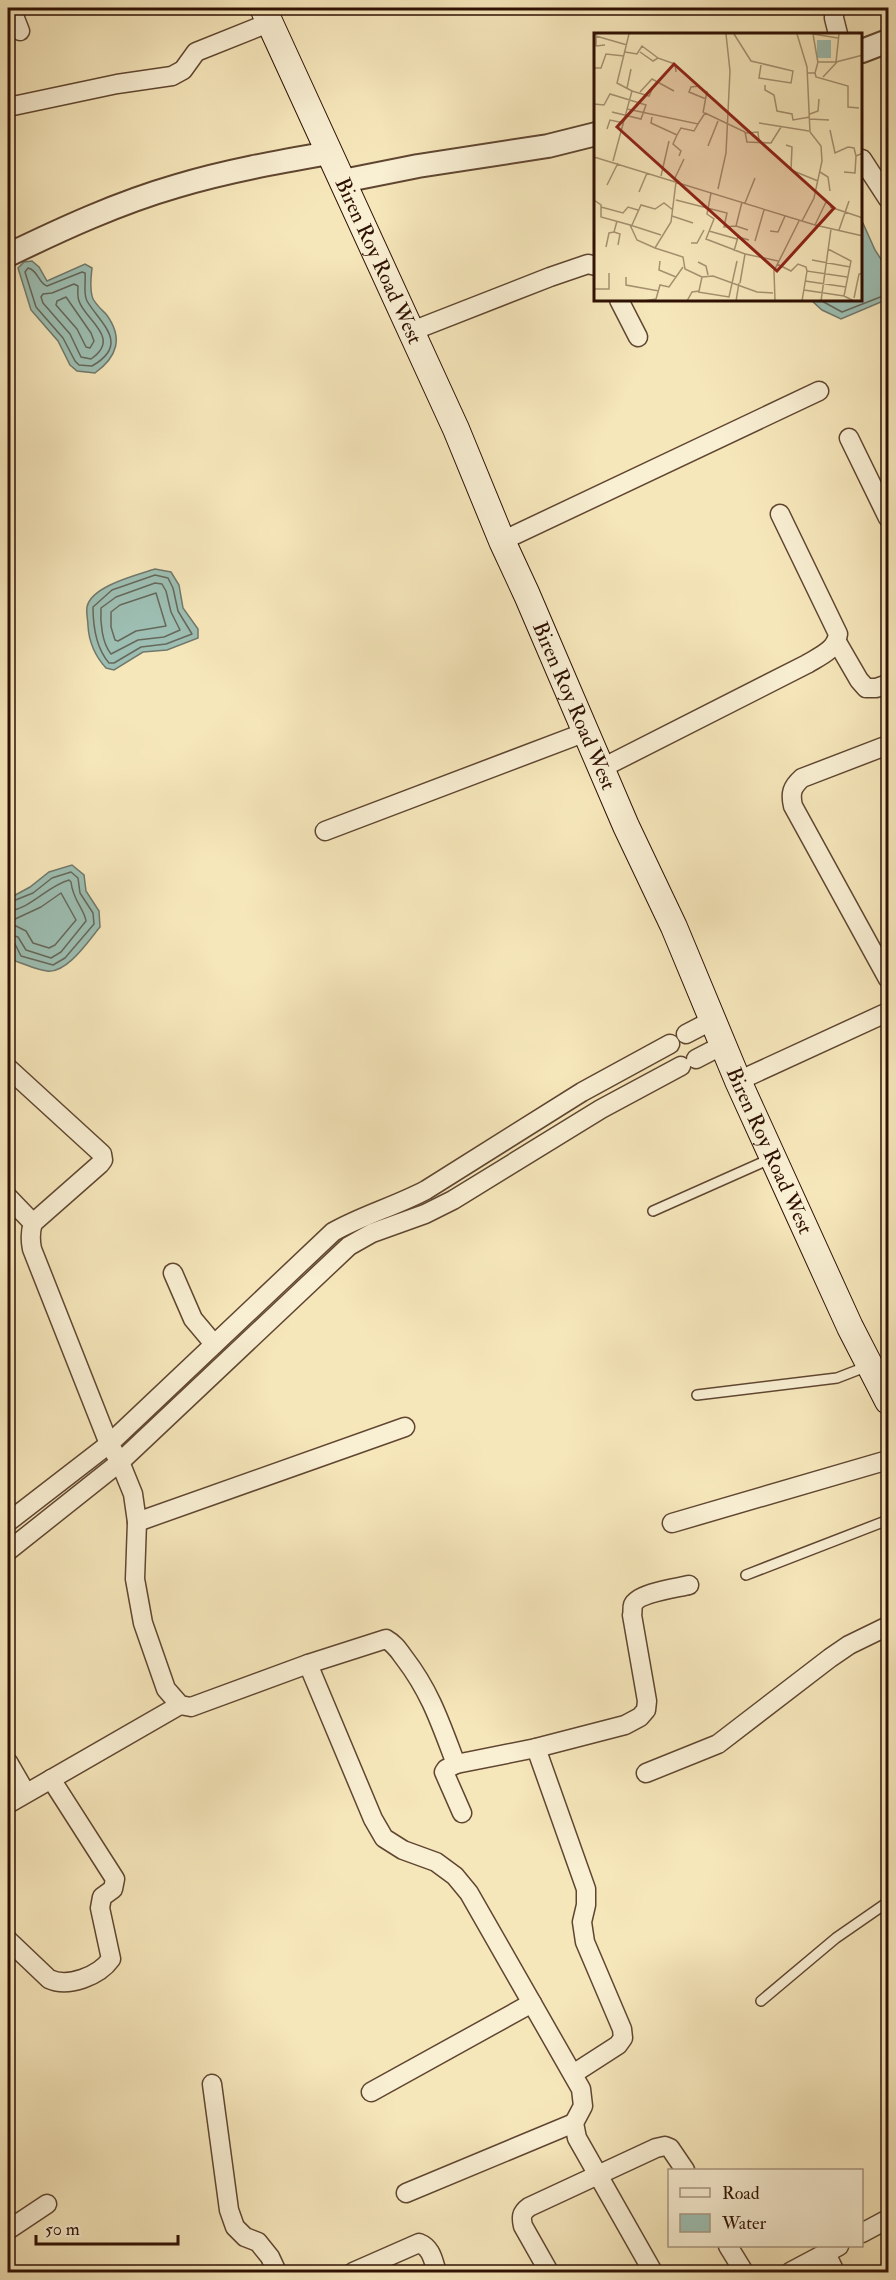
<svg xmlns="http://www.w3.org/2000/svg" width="896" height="2280" viewBox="0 0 896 2280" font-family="'IM FELL Double Pica',serif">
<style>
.water{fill:#9dbfb3;stroke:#71796d;stroke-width:1.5}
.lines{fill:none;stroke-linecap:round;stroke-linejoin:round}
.shore{stroke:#66685b;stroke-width:1.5}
.service-casing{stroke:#604631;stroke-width:12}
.minor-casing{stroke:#604631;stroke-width:21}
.tertiary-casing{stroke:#604631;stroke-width:26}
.secondary-casing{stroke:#2e1003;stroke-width:28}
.service{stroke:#f9efd3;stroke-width:9}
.minor{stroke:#f9efd3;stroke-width:18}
.tertiary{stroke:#f9efd3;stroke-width:22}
.secondary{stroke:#f9efd3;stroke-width:26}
.labels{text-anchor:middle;stroke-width:6;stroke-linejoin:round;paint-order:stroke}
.street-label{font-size:21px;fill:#2e1003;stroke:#f9efd3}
.inset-road{fill:none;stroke:#a69171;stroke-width:1.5}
.view{fill:#8f2418;fill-opacity:0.15;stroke:#8f2418;stroke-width:3}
.inset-edge{fill:none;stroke:#2e1003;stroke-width:3}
</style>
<rect width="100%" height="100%" fill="#f6e7bb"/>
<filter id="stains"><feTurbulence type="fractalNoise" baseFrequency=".00333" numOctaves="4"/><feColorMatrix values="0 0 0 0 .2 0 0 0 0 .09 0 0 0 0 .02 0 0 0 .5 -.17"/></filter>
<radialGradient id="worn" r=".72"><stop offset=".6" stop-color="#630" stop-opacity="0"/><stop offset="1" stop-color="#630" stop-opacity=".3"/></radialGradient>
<g class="water">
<polygon points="862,221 875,250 888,270 888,299 841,319 822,310 811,300 862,300"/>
<path d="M32,261L39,267L47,281L85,264L92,268C91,276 90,288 92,296C93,302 101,309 106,314C124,338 117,357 95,373L77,371L70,365L58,341L31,310L18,268L24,262Z"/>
<path d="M155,569L171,572L179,585L183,608L198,629V638L167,650L143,652L114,670L106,668C95,656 89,643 88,626C88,620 86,613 87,607C91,586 137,575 155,569Z"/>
<path d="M72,865L84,875L86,891L99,911L100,927C89,940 67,974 47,971C36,970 25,964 15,961L8,940V899L30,887L49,872Z"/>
</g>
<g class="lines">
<g class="shore">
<path d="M28,268C38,270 38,283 47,286L82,272L85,273C86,281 83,294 87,301C100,323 131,344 92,366L79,365L75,361L63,338L36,307L25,272Z"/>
<path d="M74,284L78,286C78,290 77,296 79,301C85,320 122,338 91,359L81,357L70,334L43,303L41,297L43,294L52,293Z"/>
<polygon points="66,297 91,333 94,341 90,348 86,347 77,329 56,305 57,301"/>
<polyline points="820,300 842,312 888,294"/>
<path d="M155,575L168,578L173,588L178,611L192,634L166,644L141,647L114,663H109C96,648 93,627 93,607L112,590Z"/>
<path d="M155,583L162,584L166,591L171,612L180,630L164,637L138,640L111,654C102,643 100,622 101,608L116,597Z"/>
<polygon points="156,593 166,626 136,631 118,641 115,640 111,627 111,612 120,605"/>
<polygon points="61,893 76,920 55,945 49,948 33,943 26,931 12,924 13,920 41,907"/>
<polyline points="8,903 33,893 52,878 71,872 78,878 80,893 93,913 94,924 65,958 53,965 21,956 15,944 8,941"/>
<path d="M8,911C31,909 47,886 69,880L71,882C73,901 84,908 86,921L61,952L51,958L26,950L18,937L8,934"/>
</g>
<defs>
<g id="service">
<polyline points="653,1211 772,1158"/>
<polyline points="697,1395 837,1378 868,1366"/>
<polyline points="746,1575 888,1520"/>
<polyline points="761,2001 836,1938 888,1902"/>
</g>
<g id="minor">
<polyline points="11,8 20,31"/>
<polyline points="834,8 834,18 838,34"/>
<polyline points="13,106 117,84 172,76 183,70 196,52 271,22"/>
<polyline points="862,159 888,199"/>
<polyline points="619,300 638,337"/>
<polyline points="412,331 550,277 588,264 596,266"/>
<polyline points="849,438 888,518"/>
<polyline points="502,541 819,391"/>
<polyline points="837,642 859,680 866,688 876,688 888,684"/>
<path d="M888,745L802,778C792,787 790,793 793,806L888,979"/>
<path d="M602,768L807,664C820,656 836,650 838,634L780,514"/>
<polyline points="325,831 586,732"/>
<polyline points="686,1034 713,1020"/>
<polyline points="696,1059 723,1045"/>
<path d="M8,1068L102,1154L103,1160L100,1164L33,1223C30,1232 30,1239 32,1249L109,1444L120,1462L133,1494L137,1522L135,1579L143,1623L166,1689L180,1705L191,1707L308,1664L373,1819L384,1838L403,1850L436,1862L455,1876L469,1893L581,2089L583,2106L574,2123L577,2138L653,2272"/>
<polyline points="738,1081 888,1012"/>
<polyline points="8,1197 33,1223"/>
<polyline points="173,1273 193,1319 214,1344"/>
<path d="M8,1522L109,1444L333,1232C363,1215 396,1206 426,1190L582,1092L670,1044"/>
<polyline points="137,1522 405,1427"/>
<polyline points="672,1523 888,1460"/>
<polyline points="8,1551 120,1462 349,1246 372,1233 425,1214 453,1200 601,1109 681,1066"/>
<path d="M308,1664L386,1639C395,1644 399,1651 405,1659C431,1693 441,1725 456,1764L536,1748L625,1725L640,1717L646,1710L647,1701L632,1615C633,1612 632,1608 633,1605C638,1593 677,1588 689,1585"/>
<polyline points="536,1748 586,1889 586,1905 582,1922 585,1942 622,2029 623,2038 618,2045 573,2074"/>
<polyline points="8,1762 26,1793"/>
<polyline points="456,1764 446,1769 444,1772 462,1813"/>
<polyline points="646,1773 718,1744 830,1658 849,1645 888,1626"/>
<polyline points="8,1804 180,1705"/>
<path d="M8,1940L49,1979C68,1988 99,1976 111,1959L100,1908L102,1897L113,1889L115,1879L51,1779"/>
<polyline points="212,2084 229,2210 235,2227 245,2237 258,2242 270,2257 277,2272"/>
<polyline points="371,2092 532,2003"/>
<polyline points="406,2193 574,2123"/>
<polyline points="8,2230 47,2204"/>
<polyline points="862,2233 888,2219"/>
<polyline points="728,2246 744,2272"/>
<polyline points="826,2253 835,2272"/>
<path d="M353,2272L419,2243C432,2248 433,2261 437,2272"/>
<path d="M549,2272L523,2226C521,2217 521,2213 529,2207L656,2148L665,2146L670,2148L685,2170"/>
<polyline points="790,2272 839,2246"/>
</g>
<g id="tertiary">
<polyline points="862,51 888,41"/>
<polyline points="343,181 418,166 548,146 596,134"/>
<path d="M8,255C62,229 118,203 177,186C227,171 278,162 329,153"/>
</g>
<g id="secondary">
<path id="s1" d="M263,8L456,429L502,541L527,595L626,826L674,927L738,1081L850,1327L888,1401"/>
</g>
</defs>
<use href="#service" class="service-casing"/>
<use href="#minor" class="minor-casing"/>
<use href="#tertiary" class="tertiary-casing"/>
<use href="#secondary" class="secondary-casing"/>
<use href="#service" class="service"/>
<use href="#minor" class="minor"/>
<use href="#tertiary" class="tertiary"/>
<use href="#secondary" class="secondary"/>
</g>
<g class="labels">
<g class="street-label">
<text dy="7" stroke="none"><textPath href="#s1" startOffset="278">Biren Roy Road West</textPath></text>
<text dy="7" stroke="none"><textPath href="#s1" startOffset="764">Biren Roy Road West</textPath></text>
<text dy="7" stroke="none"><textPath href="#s1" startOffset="1250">Biren Roy Road West</textPath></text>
</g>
</g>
<g transform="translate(594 33)">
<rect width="268" height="268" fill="#f6e7bb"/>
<path d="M223,7H237V25H223Z" fill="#9dbfb3"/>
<path class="inset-road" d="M2,1V13L11,12M140,1L157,28L199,38L197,50L165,45L167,32M203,1L213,34L216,99L227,113L228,128L220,165L208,188M219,1L224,30M219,1L244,5M2,3L33,12M31,19L43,21L48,13L64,25M46,19L59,28L64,25L81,31L82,39M242,29L269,22M0,35H7L12,21L30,23M213,40H221L224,29H242L245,1M221,40L222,44L254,53V74L265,75M229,44L243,29M171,52V57L180,62L183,78L198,81L199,87L216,84M106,53L97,54L95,59L112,66M33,55L37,36M38,58L55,63L59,54M46,59L58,46L80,58M0,71L10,72L16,61L52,72L47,86L18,79M33,76L104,91L111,80L151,99L153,109L177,110L187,94M109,80L113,58M216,81L224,78L225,66M58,84L57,90L83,102M216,86L235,87M165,90L215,98M13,96L16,87L30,90M236,97L241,120L254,114L260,115L262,123L269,120M152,100L164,99L165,108M192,112L198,114L197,137L224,148M114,113L124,88M85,123L87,118L79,111L83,102L87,95L100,98L104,91M0,124L221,192L269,203M19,128L38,58L23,50L35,1M226,139L234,144L236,158M250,139L261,140L262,123M67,143L75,108M80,147L90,126M13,152L24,130M124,156L132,120L136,38L132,1M45,159L53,140M117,160L113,181L120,186L112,206L151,221M0,167L7,172V184L36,192L43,207L61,215L77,189L82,149M82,167L133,180L130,194L142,193M148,169L142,193L154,197M151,170L161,145M7,174L29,180L34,174L44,177M236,174L269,185M78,183L99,190M23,188L20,199L26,201L24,212M36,192L67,202M38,192L47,172L61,176L70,170L79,177M221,192L232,169M245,197L255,168M115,198L143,206M176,198L184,199L191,183M161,208L170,177M97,210H103L110,197M12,214L15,200L20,199M61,215L89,224L91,236L108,244L105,258L98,259L93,268M234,216L257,228L250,263L260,268M140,218L144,204L155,207M218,227L256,234M66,228L65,237L82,244M104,229L112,233L114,242M183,231L197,238L204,231L212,234L213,238M32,244V252L65,258M108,244L119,243L163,259L179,260M211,248L252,254M146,250L151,221L184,228M0,256H15V240M210,257L250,263M104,259L135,264L143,228M260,265L265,241L269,240M50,268L62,266L66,252L75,254L89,234M142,268L145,250M181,268L180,238L205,188M208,268L213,238L253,244M227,268L237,196"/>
<path class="view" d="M80,31L240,175L183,238L23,94Z"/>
<rect width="268" height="268" class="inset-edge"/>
</g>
<rect width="896" height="2280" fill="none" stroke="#f6e7bb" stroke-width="30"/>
<rect x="9" y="9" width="878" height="2262" fill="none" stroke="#2e1003" stroke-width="3"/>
<rect x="15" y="15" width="866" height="2250" fill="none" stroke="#2e1003" stroke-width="1.5"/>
<rect x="668" y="2169" width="195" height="78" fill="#f9efd3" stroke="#a89680" stroke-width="1.5"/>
<rect x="680" y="2188" width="30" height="9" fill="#f9efd3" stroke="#a89680" stroke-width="1.5"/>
<text x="722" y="2199" font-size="18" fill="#2e1003">Road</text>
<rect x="680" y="2214" width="30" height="18" fill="#9dbfb3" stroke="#a89680" stroke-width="1.5"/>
<text x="722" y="2229" font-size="18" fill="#2e1003">Water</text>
<path d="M36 2235v9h142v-9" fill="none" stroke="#2e1003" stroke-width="3"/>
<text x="45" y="2235" font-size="18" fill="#2e1003" stroke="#f9efd3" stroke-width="4.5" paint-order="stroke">50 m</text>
<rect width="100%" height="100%" filter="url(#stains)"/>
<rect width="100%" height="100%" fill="url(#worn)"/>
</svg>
